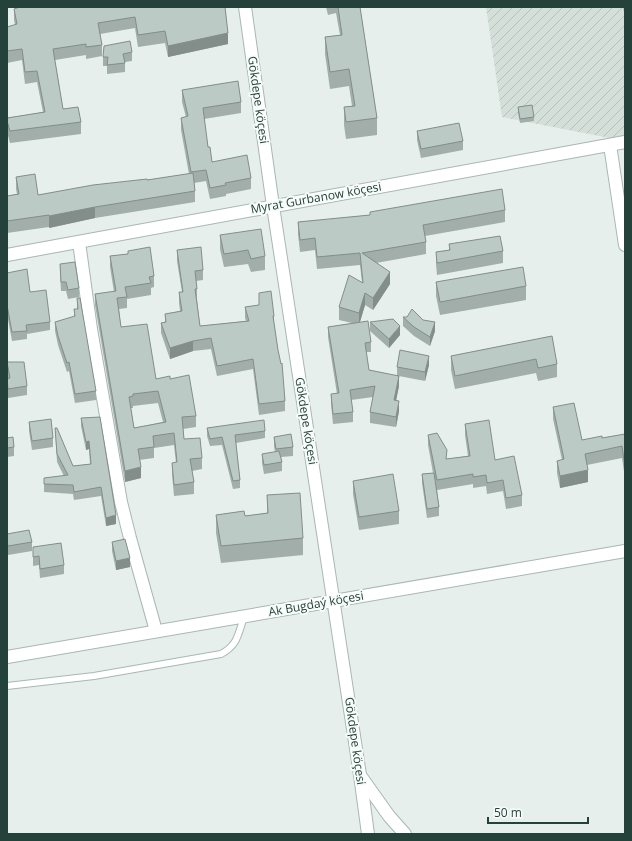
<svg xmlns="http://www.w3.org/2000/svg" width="632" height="841" viewBox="0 0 632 841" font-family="'Open Sans',sans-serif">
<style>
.industrial{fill:url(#industrial-furrows)}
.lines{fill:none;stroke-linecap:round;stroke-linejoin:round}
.service-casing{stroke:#a8b8b2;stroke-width:8}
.minor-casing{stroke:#a8b8b2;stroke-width:14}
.tertiary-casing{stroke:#a8b8b2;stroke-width:14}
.service{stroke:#fff;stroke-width:6}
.minor{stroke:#fff;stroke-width:12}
.tertiary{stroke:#fff;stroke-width:12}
.wall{fill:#a1aea9;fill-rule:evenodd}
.shaded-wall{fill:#838d89}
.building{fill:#bbcac4;stroke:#838d89;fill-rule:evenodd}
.labels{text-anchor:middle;stroke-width:4;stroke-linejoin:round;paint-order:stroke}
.street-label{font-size:12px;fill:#24423a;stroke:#f7fbf9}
</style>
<defs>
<pattern id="industrial-furrows" width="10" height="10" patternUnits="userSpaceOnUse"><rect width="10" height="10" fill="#d4dfda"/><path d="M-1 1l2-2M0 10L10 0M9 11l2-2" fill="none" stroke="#b6c1bc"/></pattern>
</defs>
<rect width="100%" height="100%" fill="#e6efeb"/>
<polygon class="industrial" points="486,7 625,7 625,141 502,117"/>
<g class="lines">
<defs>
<path id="service" d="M7,686L94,676L221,654C238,645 238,634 244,617"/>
<g id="minor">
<polyline points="245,7 273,206 360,775 368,834"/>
<polyline points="610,145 625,245"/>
<polyline points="79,242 91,329 121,502 130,538 156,631"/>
<polyline points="7,657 625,551"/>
<polyline points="362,778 389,816 405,834"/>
</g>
<polyline id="tertiary" points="7,255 625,142"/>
</defs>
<use href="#service" class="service-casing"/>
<use href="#minor" class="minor-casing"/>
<use href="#tertiary" class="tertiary-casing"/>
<use href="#service" class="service"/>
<use href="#minor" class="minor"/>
<use href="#tertiary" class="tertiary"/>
</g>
<g class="wall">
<polygon points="24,7 225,7 228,44 168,57 165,43 138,47 135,28 100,34 102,45 102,56 86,59 86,55 55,60 63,109 81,122 81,134 10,143 7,132 7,118 43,112 37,82 25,84 22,60 7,63 7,27 15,25 14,20 14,9"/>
<polygon points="326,7 360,7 377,118 377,135 346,139 344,125 344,107 352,106 349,86 330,89 325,54 325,37 340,35 336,13 328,15"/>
<polygon points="623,7 625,7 625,18"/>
<polygon points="132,52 132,61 125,62 125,72 107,74 107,66 103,66 103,57"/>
<polygon points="182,90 241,102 241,113 204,119 208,147 212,162 251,178 251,189 226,194 226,196 210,199 206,181 194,183 195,191 195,202 95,218 49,228 49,227 7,233 7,196 17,194 16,189 16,177 38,195 189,174 181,130 181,118 186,117 182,102"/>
<polygon points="518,107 534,117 534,121 520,123 518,112"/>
<polygon points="417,131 463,141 463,150 421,158 417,140"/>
<polygon points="505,210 505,222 425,236 426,242 426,254 376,263 390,284 373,310 365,305 360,322 371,342 371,352 366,352 369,370 397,376 397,367 429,365 425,381 399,376 399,386 396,401 399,411 396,427 370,423 370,412 373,397 351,400 353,412 353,422 333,424 331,404 331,394 337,394 328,337 328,327 352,323 339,320 339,307 362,282 360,265 317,269 315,250 300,252 298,234 298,222 370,215 370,212"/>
<polygon points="220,235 265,256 265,270 251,272 248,264 224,267 220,249"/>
<polygon points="449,244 503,251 503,263 437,275 436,264 436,252 449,250"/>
<polygon points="177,250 203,270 203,280 196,281 197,289 197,299 200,326 246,321 245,318 245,307 259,305 259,293 274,316 274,323 285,401 285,411 259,415 253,369 217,376 211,349 193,351 170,359 161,333 161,323 165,322 165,314 180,311 179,303 179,292 182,292 177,261"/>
<path d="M128,251L154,276V287L151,288V295L127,299V308L119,309L121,327L156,379H170L196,416V427L183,429L184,439L202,458V469L192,471L194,482V494L174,496L172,474V463H176L174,445L154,448V458L139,460L141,478L125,482L95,305V294L114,292L110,267V256L128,254ZM158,403L163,422L134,428L131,408H133V406Z"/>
<polygon points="60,264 79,288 79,297 68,299 66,291 61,291 60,273"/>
<polygon points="7,273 30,292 50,322 50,330 27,334 27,339 12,341 7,314"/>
<polygon points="436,282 526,286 526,300 440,315 436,296"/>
<polygon points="77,298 96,391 96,400 75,403 69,371 67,372 58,345 55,331 55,322 74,317 74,309 77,309"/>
<polygon points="403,317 423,320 435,331 430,346 414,336 403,326"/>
<polygon points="370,322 400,335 389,348 370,331"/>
<polygon points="552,336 557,364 557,377 538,381 536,373 455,389 451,370 451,356"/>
<polygon points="7,362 27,386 27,395 8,398 7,383 8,379 7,371"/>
<polygon points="553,407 582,440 602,438 625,434 625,478 622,458 587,465 588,482 560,488 557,473 557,461 562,460 553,419"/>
<polygon points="81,418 116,524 106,526 101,496 74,500 73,494 44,492 44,478 64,476 57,462 55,428 73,466 90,464 89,449 86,450 81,426"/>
<polygon points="29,422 53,438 53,447 32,450 29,431"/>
<polygon points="465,424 495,460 522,495 522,506 506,509 503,491 487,494 486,486 473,488 473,484 437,490 439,507 439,516 427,518 422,483 422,474 433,473 428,445 428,435 447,459 468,456 465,435"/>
<polygon points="207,428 265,431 265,438 236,443 240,480 240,488 233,489 222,445 210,446 207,436"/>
<polygon points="274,437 293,447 293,456 281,457 282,462 282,471 264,474 262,463 262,454 275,452 274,446"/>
<polygon points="7,438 14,447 14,456 7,457"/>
<polygon points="353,481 399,511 399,524 359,530 353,494"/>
<polygon points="267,495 303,538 303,555 221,563 216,533 216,515 245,516 267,513"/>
<polygon points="7,534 32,542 32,551 8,555 7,551"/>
<polygon points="112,542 130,567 116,570 112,551"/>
<polygon points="33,547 64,565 64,574 40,578 39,565 33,566"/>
</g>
<g class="shaded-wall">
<polygon points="228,33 228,44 168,57 168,46"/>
<polygon points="95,207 95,218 49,228 49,216"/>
<polygon points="390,272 390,284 373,310 373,298"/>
<polygon points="365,293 365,305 359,325 359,313"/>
<polygon points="435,322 435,331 430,346 430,337"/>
<polygon points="400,326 400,335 389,348 389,339"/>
<polygon points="193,341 193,351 170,359 170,348"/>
<polygon points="429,356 429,365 425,381 425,372"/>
<polygon points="399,376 399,386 394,410 394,400"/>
<polygon points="399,401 399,411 396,427 396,417"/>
<polygon points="89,441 89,449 86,450 86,442"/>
<polygon points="141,467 141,478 125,482 125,471"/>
<polygon points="588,470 588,482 560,488 560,476"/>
<polygon points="116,515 116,524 106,526 106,518"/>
<polygon points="130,558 130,567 116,570 116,561"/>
</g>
<g class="building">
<polygon points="20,7 225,7 228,33 168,46 165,31 138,35 135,17 98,23 102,45 86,47 86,44 53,49 63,109 78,107 81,122 10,131 7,121 7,118 45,112 37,71 25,72 22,49 7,51 7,27 17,24 14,9"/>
<polygon points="338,7 360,7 377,118 346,122 344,107 355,106 349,69 330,72 325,37 342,35"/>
<polygon points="130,41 132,52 123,54 125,63 107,65 108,57 103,57 104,46"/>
<polygon points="238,81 241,102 203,108 208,147 210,147 212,162 247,155 251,178 225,183 226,185 210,188 206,170 191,172 181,118 188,116 182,90"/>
<polygon points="532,105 534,117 520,119 518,107"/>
<polygon points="459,123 463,141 421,149 417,131"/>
<polygon points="193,173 195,191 95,207 49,216 49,215 7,221 7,196 19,194 16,177 35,174 38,195 93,185 147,179 147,180"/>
<polygon points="502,189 505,210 423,225 426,242 362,253 390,272 373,298 365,293 359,313 339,307 349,275 363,283 360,253 317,257 315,238 300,240 298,222 370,215 370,212"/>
<polygon points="261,229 265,256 251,259 248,250 224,254 220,235"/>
<polygon points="500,236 503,251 437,263 436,252 450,250 449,244"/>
<path d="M150,247L154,276L149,277L151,283L125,287L127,297L117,298L121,327L147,324L156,379L170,376V379L189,375L196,416L182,417L184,439L200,438L202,458L190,459L194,482L174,485L172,463L177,462L174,433L153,436L154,447L138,449L141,467L125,471L95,294L116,291L110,256L128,254V251ZM158,391L166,422L134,428L129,397L133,396V394Z"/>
<polygon points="201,247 203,270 195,271 197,289 195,289 200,326 249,321 245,307 259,305 259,293 271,291 274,316 273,316 278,350 281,364 282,363 285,401 259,404 253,359 217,366 211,338 193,341 170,348 161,323 166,322 165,314 182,311 179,292 183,292 177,250"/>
<polygon points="75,262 79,288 68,290 66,282 61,282 60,264"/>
<polygon points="523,267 526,286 440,302 436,282"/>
<polygon points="27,269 30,292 46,290 50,322 26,325 27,331 12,332 7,305 7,273"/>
<polygon points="77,298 80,298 96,391 75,394 69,362 67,363 58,336 55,322 75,316 74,309 78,309"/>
<polygon points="412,309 423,320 435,322 430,337 414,327 403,317 407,317"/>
<polygon points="393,319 400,326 389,339 370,322"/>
<polygon points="368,321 371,342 365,343 369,370 399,376 394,400 399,401 396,417 370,412 375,386 350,390 353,412 333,414 331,394 339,393 328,327"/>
<polygon points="552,336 557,364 538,368 536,359 455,376 451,356"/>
<polygon points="400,350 429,356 425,372 397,367"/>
<polygon points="7,362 24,362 27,386 8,389 7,379 10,378"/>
<polygon points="574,403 582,440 602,436 602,438 625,434 625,466 622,446 585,454 588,470 560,476 557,461 564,459 553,407"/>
<polygon points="100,417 116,515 106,518 101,487 74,492 73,485 44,484 44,478 68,475 57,454 55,428 57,428 73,466 91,464 89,441 86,442 81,418"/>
<polygon points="51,419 53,438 32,441 29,422"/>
<polygon points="264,420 265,431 235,435 240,480 233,481 222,437 210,439 207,428"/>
<polygon points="489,420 495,460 514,456 522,495 506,498 503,480 487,483 486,475 473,477 473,474 437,480 428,435 437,433 447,450 446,459 470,456 465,424"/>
<polygon points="291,434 293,447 276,449 274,437"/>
<polygon points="13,437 14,447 7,448 7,438"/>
<polygon points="279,451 282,462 264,465 262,454"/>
<polygon points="434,473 439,507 427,509 422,474"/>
<polygon points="393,474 399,511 359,517 353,481"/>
<polygon points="300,493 303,538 221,546 216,515 244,511 245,516 268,513 267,495"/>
<polygon points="29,530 32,542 8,546 7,542 7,534"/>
<polygon points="125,539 130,558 116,561 112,542"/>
<polygon points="61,543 64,565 40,569 39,556 33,557 33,547"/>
</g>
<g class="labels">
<g class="street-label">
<text transform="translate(258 100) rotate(82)" y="4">Gökdepe köçesi</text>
<text transform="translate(316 198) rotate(-10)" y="4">Myrat Gurbanow köçesi</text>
<text transform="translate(306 421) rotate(81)" y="4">Gökdepe köçesi</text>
<text transform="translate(316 604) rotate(-10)" y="4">Ak Bugdaý köçesi</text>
<text transform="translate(355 741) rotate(82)" y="4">Gökdepe köçesi</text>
</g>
</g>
<rect width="632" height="841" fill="none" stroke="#24423a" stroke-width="16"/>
<path d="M488 817v6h100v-6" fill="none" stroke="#24423a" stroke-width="2"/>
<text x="494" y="817" font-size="12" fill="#24423a" stroke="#f7fbf9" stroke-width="3" paint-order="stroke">50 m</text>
</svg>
